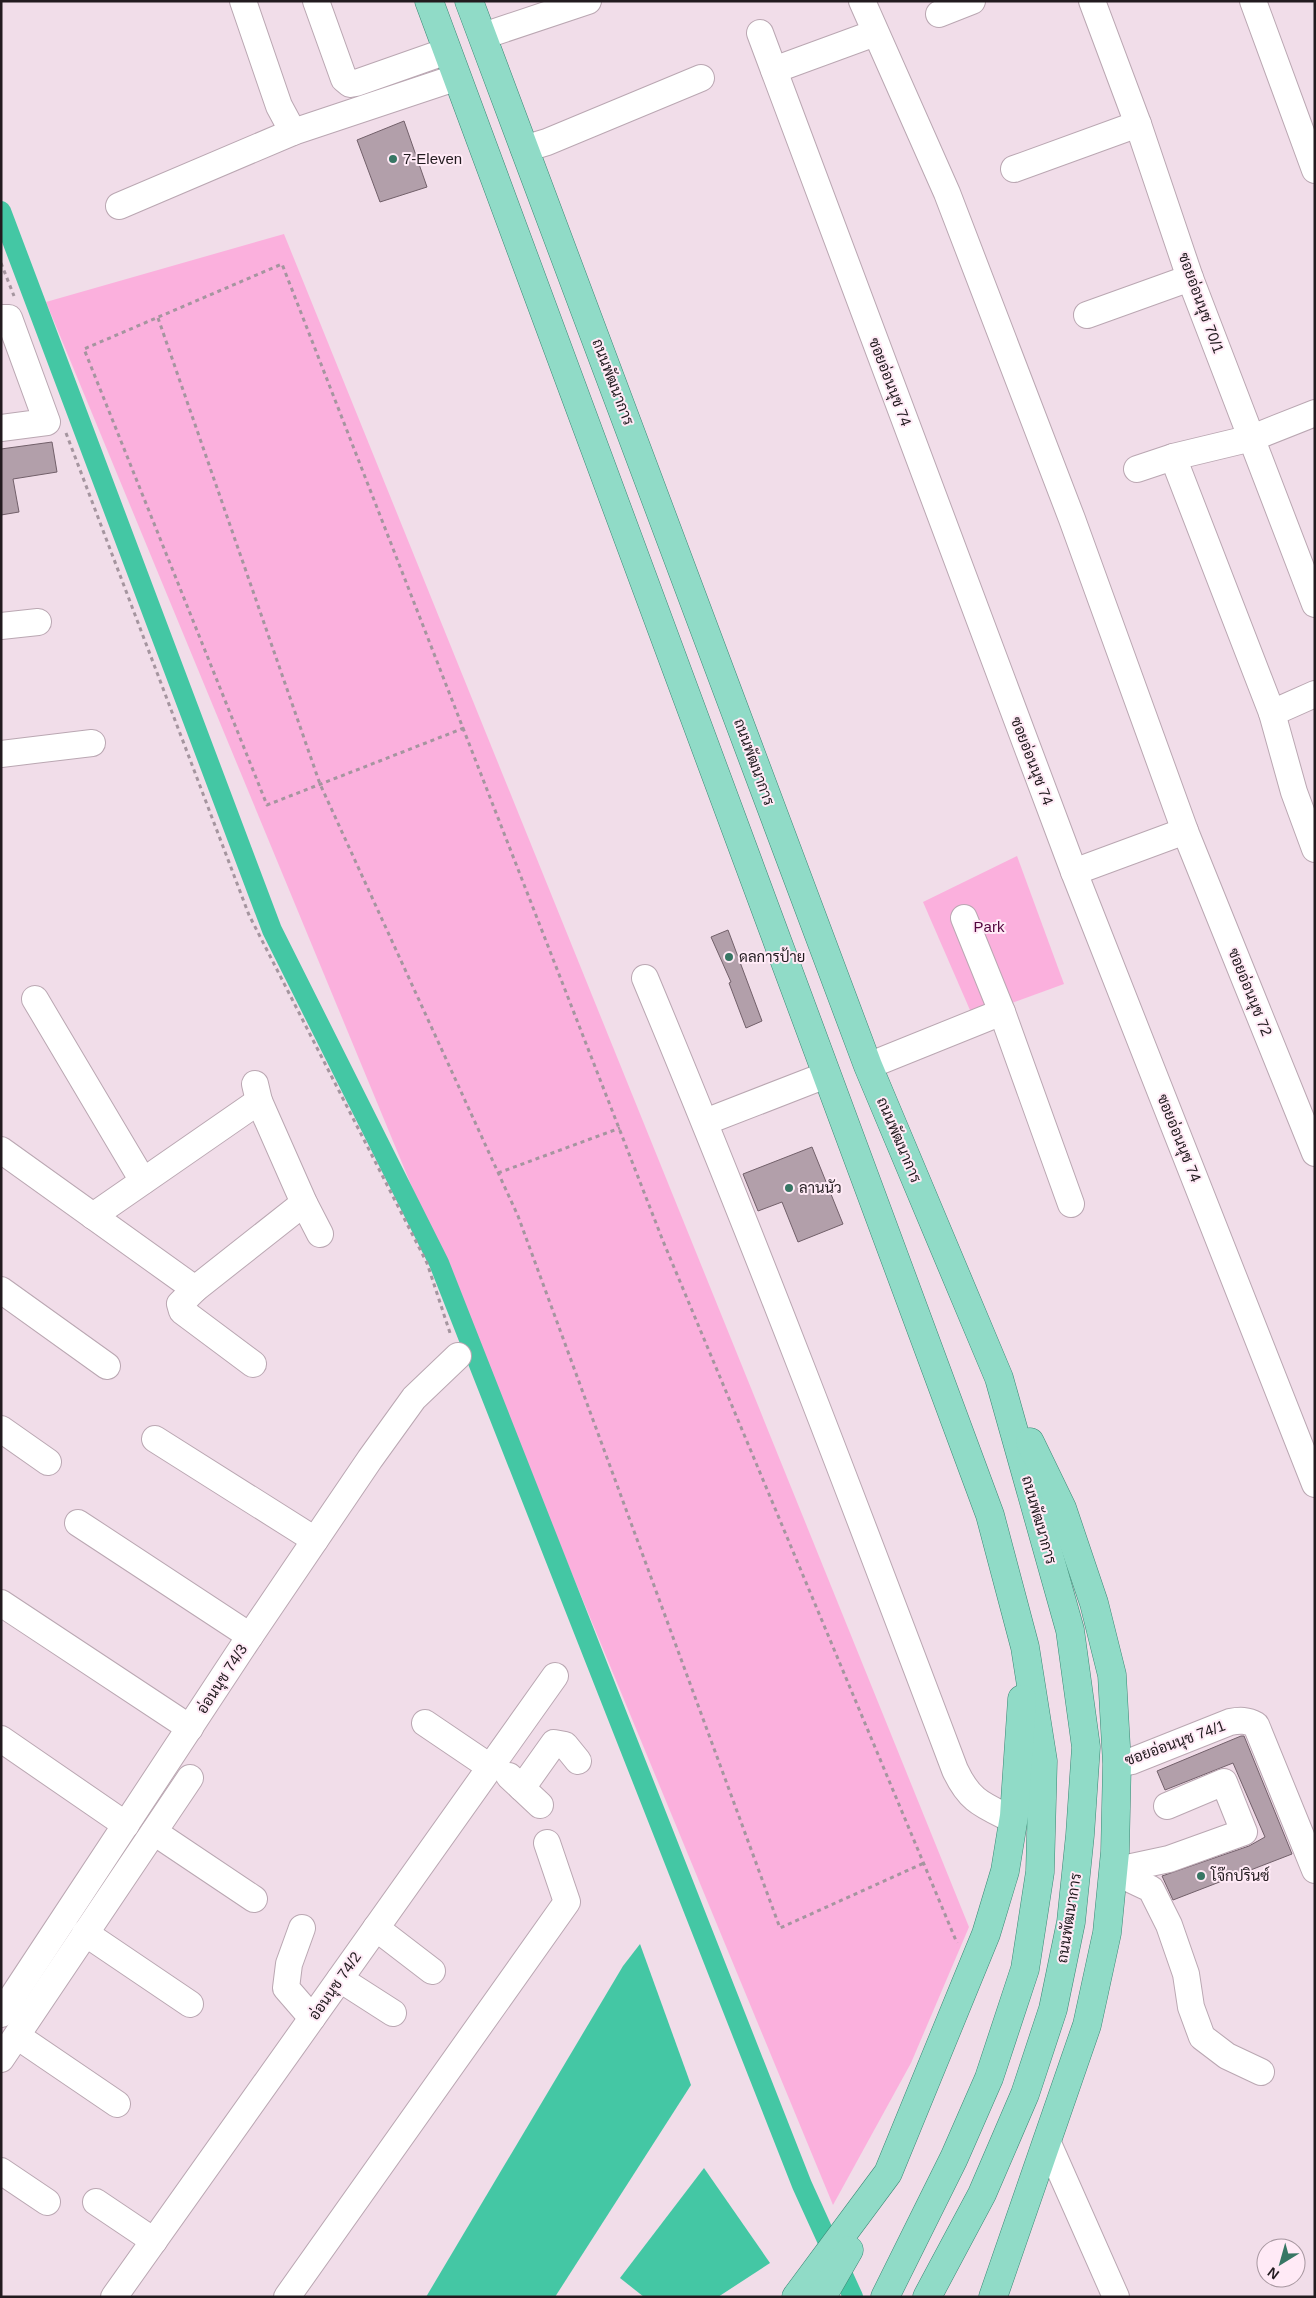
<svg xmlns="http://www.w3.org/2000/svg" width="1316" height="2298" viewBox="0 0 1316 2298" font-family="Arial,Sarabun,sans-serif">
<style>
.green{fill:#fbb0dd}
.water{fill:#44c7a4}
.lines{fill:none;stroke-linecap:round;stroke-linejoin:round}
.canal{stroke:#44c7a4;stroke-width:20}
.building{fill:#b29faa;stroke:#72606a}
.minor-casing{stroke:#baa7b2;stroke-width:28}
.major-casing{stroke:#398874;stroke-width:29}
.path{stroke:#a5959f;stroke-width:3;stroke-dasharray:4 4;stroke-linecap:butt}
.minor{stroke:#fff;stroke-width:26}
.major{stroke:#90dbc7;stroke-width:28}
.poi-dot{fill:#377664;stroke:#ffeaf6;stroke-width:2}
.labels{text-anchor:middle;stroke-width:4;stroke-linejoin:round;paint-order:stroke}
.poi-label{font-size:15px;fill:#221b1f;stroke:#ffeaf6;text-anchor:start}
.street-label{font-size:15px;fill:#221b1f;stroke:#ffeaf6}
.park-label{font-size:15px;fill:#53053e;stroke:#ffeaf6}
</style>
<rect width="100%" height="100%" fill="#f1dde9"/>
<g class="green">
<polygon points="284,234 969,1927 911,2063 833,2205 46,302"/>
<polygon points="1017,856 1064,984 973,1017 923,902"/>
</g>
<g class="water">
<polygon points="640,1944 691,2085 555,2297 426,2297 623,1966"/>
<polygon points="704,2168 770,2263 718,2297 644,2297 620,2278"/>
</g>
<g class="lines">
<polyline class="canal" points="1,211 272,930 439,1263 802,2185 853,2297"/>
</g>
<g class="building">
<polygon points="404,121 427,187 380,202 357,140"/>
<polygon points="52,442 57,472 13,479 19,512 1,515 1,449"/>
<polygon points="728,930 762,1021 746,1028 729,983 731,982 711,937"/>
<polygon points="812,1147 843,1224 798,1242 782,1202 758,1211 743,1174"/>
<polygon points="1241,1736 1244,1736 1292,1854 1173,1900 1162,1876 1249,1846 1265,1837 1233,1763 1165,1790 1157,1771"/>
</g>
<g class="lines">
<defs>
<g id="minor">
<polyline points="243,1 279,106 293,132"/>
<polyline points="316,1 344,79 350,84 356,83 447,51"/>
<polyline points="862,1 947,193 1072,519 1185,831 1315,1153"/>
<polyline points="1092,1 1138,124 1190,278 1315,604"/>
<polyline points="1253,1 1315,170"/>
<polyline points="939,14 972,1"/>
<polyline points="760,33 1074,872 1315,1484"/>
<polyline points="483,36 588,1"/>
<polyline points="774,70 875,33"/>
<polyline points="524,149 547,142 701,78"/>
<polyline points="1014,169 1138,124"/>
<polyline points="119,206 293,132 455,78"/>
<polyline points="1087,315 1190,278"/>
<polyline points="1,318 9,318 47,422 1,428"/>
<polyline points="1173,457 1272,713 1294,792 1315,849"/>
<polyline points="1137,469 1173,457 1252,438 1315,413"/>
<polyline points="1,626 38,622"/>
<polyline points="1272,713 1315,694"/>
<polyline points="1,754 92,743"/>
<polyline points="1074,872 1185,831"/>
<polyline points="964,918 1002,1012 1071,1204"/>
<path d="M645,978C754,1239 855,1505 955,1770C970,1802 983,1805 1013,1820"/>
<polyline points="35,999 143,1181"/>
<polyline points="868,1066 1002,1012"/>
<polyline points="255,1084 259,1101 304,1203 320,1234"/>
<polyline points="705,1122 826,1075"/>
<polyline points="1,1150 195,1289"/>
<polyline points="93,1216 259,1101"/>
<polyline points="1,1290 107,1366"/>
<polyline points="253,1364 182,1311 180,1304 195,1289 304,1203"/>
<polyline points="1,1429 48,1462"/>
<polyline points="155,1439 315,1540"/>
<polyline points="78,1523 250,1636"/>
<polyline points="1,1603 190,1728"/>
<polyline points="425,1723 490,1767"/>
<polyline points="1,1739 126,1825"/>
<path d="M1117,1764L1132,1761L1230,1722C1240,1720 1247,1720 1256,1725L1315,1870"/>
<polyline points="509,1776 540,1805"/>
<polyline points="522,1788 554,1743 565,1745 578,1761"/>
<polyline points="154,1832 254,1899"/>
<polyline points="1113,1871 1151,1889 1169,1925 1186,1974 1191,2007 1202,2037 1227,2056 1261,2072"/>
<polyline points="1113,1871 1169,1859 1244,1832 1224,1782 1167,1806"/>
<polyline points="302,1928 289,1964 286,1988 312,2018"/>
<polyline points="376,1928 432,1971"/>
<polyline points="85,1933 190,2004"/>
<polyline points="340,1979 393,2013"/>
<polyline points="1,2014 250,1636 370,1459 414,1398 458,1356"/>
<polyline points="17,2036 117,2104"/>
<polyline points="1,2059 190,1778"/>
<polyline points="1047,2141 1116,2297"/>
<polyline points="1,2171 47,2202"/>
<polyline points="96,2202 154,2241"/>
<polyline points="114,2297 555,1676"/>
<polyline points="287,2297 567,1902 547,1843"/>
</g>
<g id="major">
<polyline points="429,1 990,1515 1025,1647 1043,1761 1040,1872 1025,1969 989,2078 954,2158 885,2297"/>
<polyline points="469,1 868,1066 999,1378 1070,1630 1086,1747 1080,1835 1071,1922 1053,2009 1025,2094 982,2194 927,2297"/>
<polyline points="796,2297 888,2173 986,1934 1005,1871 1014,1816 1022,1699"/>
<polyline points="822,2297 849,2250"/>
<polyline points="993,2297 1087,2025 1107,1933 1115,1852 1117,1764 1112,1675 1094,1603 1062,1508 1030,1442"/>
</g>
</defs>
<use href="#minor" class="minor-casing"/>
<use href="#major" class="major-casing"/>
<g class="path">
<polyline points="1,263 14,296"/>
<polyline points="158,318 320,784 518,1216 780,1928 924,1863"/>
<polyline points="66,433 249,915 427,1263 451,1336"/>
<polyline points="464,728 267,805 84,349 282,264 663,1241 957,1943"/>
<polyline points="498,1173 620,1128"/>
</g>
<use href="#minor" class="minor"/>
<use href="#major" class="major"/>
</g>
<g class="poi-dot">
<circle cx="393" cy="159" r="5"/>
<circle cx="729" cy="957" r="5"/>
<circle cx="789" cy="1188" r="5"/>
<circle cx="1201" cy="1876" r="5"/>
</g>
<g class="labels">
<g class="poi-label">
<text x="403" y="164">7-Eleven</text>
<text x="739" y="962">ดลการป้าย</text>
<text x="799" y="1193">ลานนัว</text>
<text x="1211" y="1881">โจ๊กปรินซ์</text>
</g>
<g class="street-label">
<text transform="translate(1201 303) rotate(70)" y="5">ซอยอ่อนนุช 70/1</text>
<text transform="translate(613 382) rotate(69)" y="5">ถนนพัฒนาการ</text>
<text transform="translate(890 382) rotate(69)" y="5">ซอยอ่อนนุช 74</text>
<text transform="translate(1032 761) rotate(69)" y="5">ซอยอ่อนนุช 74</text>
<text transform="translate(754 762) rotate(70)" y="5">ถนนพัฒนาการ</text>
<text transform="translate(1250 992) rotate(68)" y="5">ซอยอ่อนนุช 72</text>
<text transform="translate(1179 1138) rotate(68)" y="5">ซอยอ่อนนุช 74</text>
<text transform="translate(899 1140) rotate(67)" y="5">ถนนพัฒนาการ</text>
<text transform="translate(1039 1520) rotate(74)" y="5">ถนนพัฒนาการ</text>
<text transform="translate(222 1679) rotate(-57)" y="5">อ่อนนุช 74/3</text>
<text transform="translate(1175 1743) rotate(-20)" y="5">ซอยอ่อนนุช 74/1</text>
<text transform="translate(1069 1918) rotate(-81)" y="5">ถนนพัฒนาการ</text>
<text transform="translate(335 1986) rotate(-55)" y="5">อ่อนนุช 74/2</text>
</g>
<g class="park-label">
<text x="989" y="932">Park</text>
</g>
</g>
<rect width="1316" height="2298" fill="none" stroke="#221b1f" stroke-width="5"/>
<g transform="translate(1281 2263) rotate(217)"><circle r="24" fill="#ffeaf6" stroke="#a797a0"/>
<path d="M0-4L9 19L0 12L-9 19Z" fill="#377664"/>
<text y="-8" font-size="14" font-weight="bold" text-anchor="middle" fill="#221b1f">N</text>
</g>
</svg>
